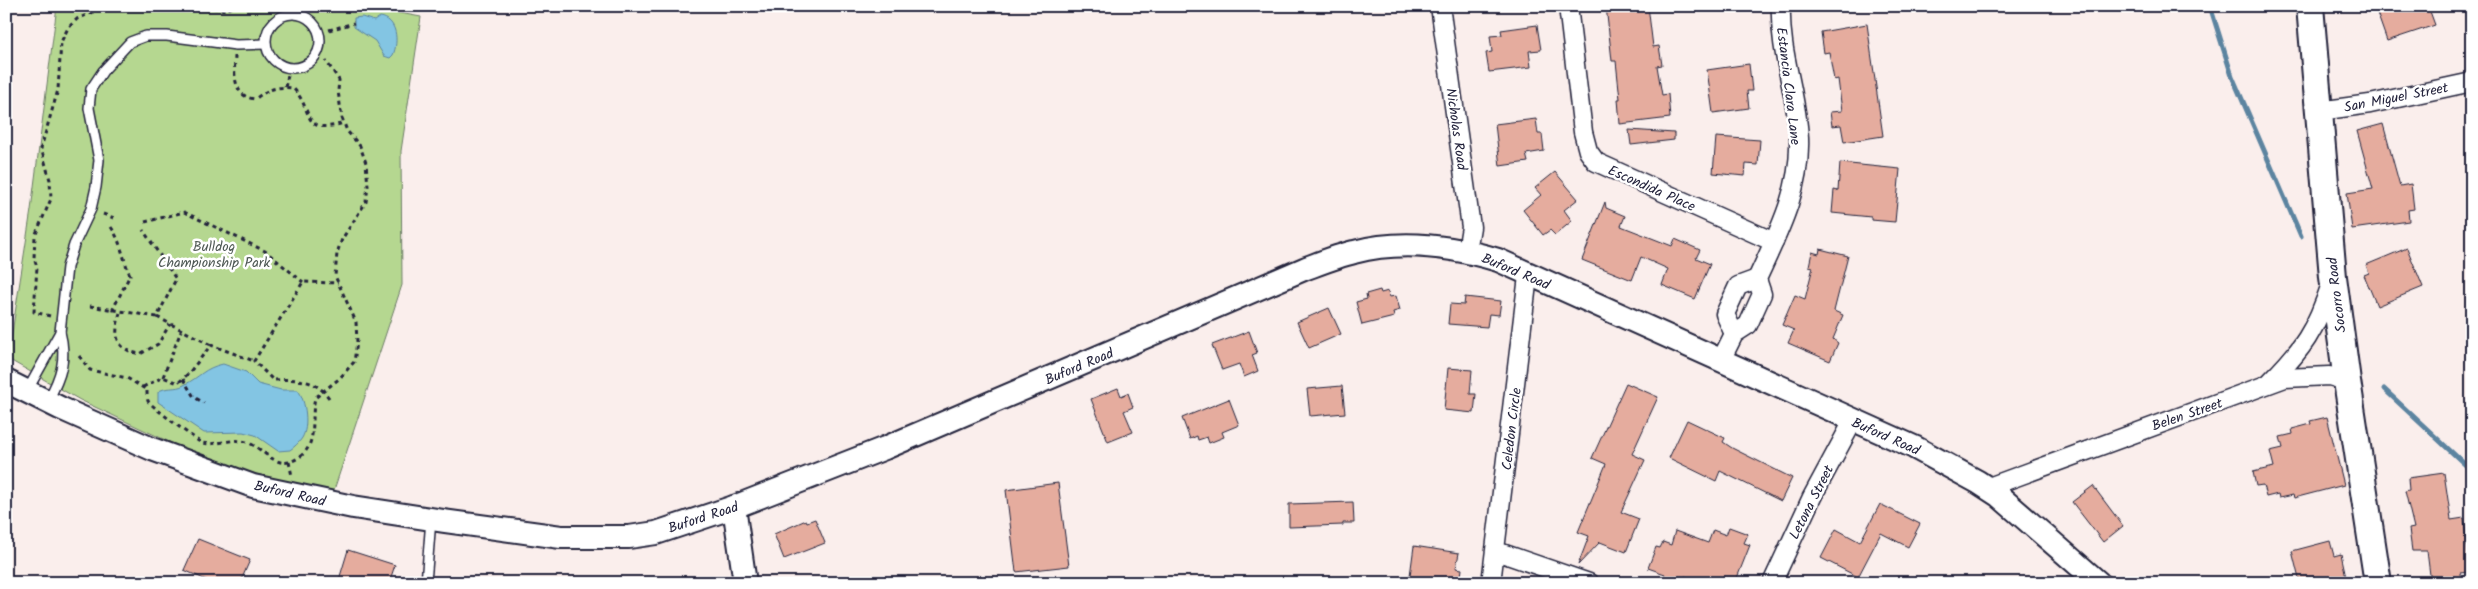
<svg xmlns="http://www.w3.org/2000/svg" width="2478" height="589" viewBox="0 0 2478 589" font-family="Kalam,sans-serif">
<style>
.green{fill:#b5d790;stroke:#6c7c66}
.water{fill:#83c5e3;stroke:#5c84a0}
.lines{fill:none;stroke-linecap:round;stroke-linejoin:round}
.stream{stroke:#5c84a0;stroke-width:5}
.building{fill:#e5ac9e;stroke:#22223b}
.service-casing{stroke:#22223b;stroke-width:12}
.minor-casing{stroke:#22223b;stroke-width:21}
.tertiary-casing{stroke:#22223b;stroke-width:26}
.secondary-casing{stroke:#22223b;stroke-width:30}
.path{stroke:#22223b;stroke-width:3;stroke-dasharray:4 4;stroke-linecap:butt}
.service{stroke:#fff;stroke-width:9}
.minor{stroke:#fff;stroke-width:18}
.tertiary{stroke:#fff;stroke-width:22}
.secondary{stroke:#fff;stroke-width:26}
.labels{text-anchor:middle;stroke-width:5;stroke-linejoin:round;paint-order:stroke}
.street-label{font-size:14px;fill:#22223b;stroke:#fff}
.park-label{font-size:14px;fill:#4e5854;stroke:#fff}
</style>
<rect width="100%" height="100%" fill="#faeeec"/>
<filter id="ink" filterUnits="userSpaceOnUse"><feTurbulence type="fractalNoise" baseFrequency=".02" numOctaves="2"/><feDisplacementMap in="SourceGraphic" scale="10" xChannelSelector="R" yChannelSelector="G"/><feConvolveMatrix kernelMatrix="1 2 1 2 8 2 1 2 1" color-interpolation-filters="sRGB"/></filter>
<g filter="url(#ink)">
<polygon class="green" points="57,6 362,6 421,17 401,151 402,285 332,496 208,460 80,400 8,359 31,210"/>
<g class="water">
<path d="M362,17L374,21L380,17C397,19 399,41 393,55L390,58L384,56L375,41L354,27V18Z"/>
<path d="M223,364L246,372L258,384L281,390H298C306,401 309,427 302,438C299,443 294,447 290,450L278,451L255,435L243,432L204,433L158,402V392C165,386 176,390 184,385C200,377 204,368 223,364Z"/>
</g>
<g class="lines">
<g class="stream">
<polyline points="2210,6 2232,76 2301,236"/>
<polyline points="2384,389 2472,471"/>
</g>
</g>
<g class="building">
<polygon points="1606,6 1648,6 1653,47 1659,46 1662,65 1657,66 1662,95 1668,94 1670,118 1620,124 1618,99 1620,99 1616,61 1612,61"/>
<polygon points="2388,6 2428,6 2435,25 2387,41 2376,10"/>
<polygon points="1867,24 1883,136 1844,142 1841,125 1832,126 1830,112 1842,111 1838,79 1834,80 1829,52 1824,53 1821,32"/>
<polygon points="1537,25 1541,50 1529,51 1531,67 1489,72 1486,53 1492,52 1490,36 1502,35 1501,30"/>
<polygon points="1749,64 1752,91 1747,91 1749,108 1713,113 1707,70"/>
<polygon points="1536,119 1538,134 1542,134 1544,151 1526,154 1528,162 1500,166 1495,124"/>
<polygon points="2383,124 2400,186 2411,184 2414,209 2408,210 2409,221 2352,229 2347,193 2373,189 2357,131"/>
<polygon points="1629,130 1674,133 1674,140 1631,145"/>
<polygon points="1716,137 1760,140 1758,165 1746,164 1745,176 1713,173"/>
<polygon points="1840,163 1900,169 1895,222 1871,220 1871,217 1832,213 1834,190 1838,191"/>
<polygon points="1555,172 1578,199 1564,210 1572,221 1555,235 1550,230 1543,235 1523,210 1541,195 1535,188"/>
<polygon points="1605,202 1606,208 1625,216 1621,226 1672,246 1675,239 1700,250 1696,258 1710,264 1695,299 1662,285 1668,269 1641,257 1632,280 1582,260"/>
<polygon points="2407,248 2423,287 2377,306 2364,275 2369,273 2366,265"/>
<polygon points="1820,249 1848,256 1834,311 1843,315 1833,339 1838,343 1830,361 1788,343 1794,330 1782,325 1795,295 1805,299 1813,267 1809,266 1812,252 1819,254"/>
<polygon points="1380,290 1381,293 1388,291 1389,297 1396,296 1400,310 1393,312 1394,317 1362,325 1356,302 1367,299 1366,294"/>
<polygon points="1465,297 1501,301 1499,315 1489,314 1487,327 1448,324 1450,304 1464,305"/>
<polygon points="1329,308 1341,334 1309,348 1297,322"/>
<polygon points="1249,331 1257,353 1252,355 1258,371 1244,377 1239,364 1222,370 1212,345"/>
<polygon points="1448,368 1472,370 1470,394 1476,394 1474,413 1444,410"/>
<polygon points="1626,383 1658,397 1632,454 1645,460 1621,512 1639,519 1626,552 1600,542 1578,565 1589,536 1578,532 1606,464 1592,458"/>
<polygon points="1342,386 1345,413 1310,416 1307,389"/>
<polygon points="1118,388 1121,396 1128,393 1133,407 1124,411 1133,432 1108,442 1091,399"/>
<polygon points="1229,399 1239,425 1222,432 1224,437 1209,443 1207,437 1198,440 1197,436 1190,439 1182,418"/>
<polygon points="2327,417 2344,485 2294,498 2293,495 2279,498 2278,494 2266,497 2263,485 2256,486 2253,472 2274,467 2270,451 2283,448 2280,437 2293,434 2292,429 2311,424 2310,421"/>
<polygon points="1687,420 1725,438 1723,442 1732,448 1792,478 1781,501 1720,471 1716,481 1669,458"/>
<polygon points="2444,473 2451,520 2464,518 2469,572 2460,573 2461,583 2431,583 2427,551 2412,551 2409,529 2414,528 2405,491 2409,490 2408,478"/>
<polygon points="1058,483 1069,566 1016,572 1006,490"/>
<polygon points="2093,486 2123,526 2103,542 2072,502"/>
<polygon points="1353,502 1354,523 1343,523 1343,525 1289,527 1289,504"/>
<polygon points="1880,504 1920,524 1908,547 1881,533 1858,577 1821,558 1836,529 1860,542"/>
<polygon points="815,519 825,543 784,559 774,534 806,520 807,522"/>
<polygon points="1729,527 1748,534 1744,543 1750,545 1735,583 1701,583 1685,576 1682,583 1661,583 1665,574 1648,568 1656,547 1660,548 1663,542 1671,545 1675,531 1708,543 1713,530 1726,535"/>
<polygon points="198,539 250,560 240,583 213,583 184,570"/>
<polygon points="2330,541 2334,556 2341,554 2347,581 2300,583 2292,551"/>
<polygon points="1414,546 1459,553 1456,568 1462,569 1460,583 1409,583"/>
<polygon points="348,550 395,565 389,583 338,583"/>
</g>
<g class="lines">
<defs>
<g id="service">
<circle cx="293" cy="41" r="27"/>
<polyline points="27,391 60,332 67,267 74,245 91,209 96,187 99,160 89,108 91,89 103,71 130,42 146,36 167,36 236,45 266,44"/>
<path d="M48,400C61,377 67,359 60,332"/>
<polyline points="426,583 431,519"/>
</g>
<g id="minor">
<polyline points="1440,6 1471,227 1467,251"/>
<polyline points="1568,6 1583,132 1588,151 1596,162 1774,242"/>
<polyline points="2319,111 2370,104 2472,82"/>
<polyline points="1734,334 1725,314 1738,286 1757,279"/>
<path d="M1721,360L1734,334L1748,325L1762,294L1757,279C1778,233 1801,190 1799,138C1797,94 1779,52 1781,6"/>
<path d="M2269,383C2303,349 2316,330 2331,284"/>
<polyline points="1986,488 2285,378 2329,376 2347,381"/>
<polyline points="1496,551 1589,583"/>
<polyline points="1491,583 1528,276"/>
<polyline points="1772,583 1812,497 1853,421"/>
</g>
<g id="tertiary">
<path d="M6,381L60,408L152,449L253,486L353,507L444,521L561,537H629L656,533L734,507L885,448L1304,269C1320,263 1337,256 1354,252C1402,239 1451,246 1498,260L1914,447L1978,482L1998,495L2099,583"/>
<polyline points="734,507 745,583"/>
</g>
<polyline id="secondary" points="2310,6 2333,277 2347,381 2378,583"/>
</defs>
<use href="#service" class="service-casing"/>
<use href="#minor" class="minor-casing"/>
<use href="#tertiary" class="tertiary-casing"/>
<use href="#secondary" class="secondary-casing"/>
<g class="path">
<polyline points="205,6 225,10 236,6"/>
<polyline points="277,6 283,16"/>
<polyline points="329,30 354,23"/>
<path d="M235,56C234,74 233,97 255,99C268,89 277,86 293,88C315,111 300,136 344,123"/>
<polyline points="285,87 290,68"/>
<polyline points="103,214 114,218"/>
<polyline points="145,222 184,212 265,251 303,282"/>
<path d="M111,227C121,241 123,259 130,275L112,311"/>
<polyline points="90,306 157,317 176,279 143,230"/>
<path d="M120,313C114,335 114,349 140,354L158,344L170,324"/>
<polyline points="50,316 34,312 37,267 34,258 35,236 51,199 50,180 41,148 58,90 61,42 68,28 77,19 108,6"/>
<polyline points="157,317 211,345"/>
<path d="M79,356L90,370L127,378L147,390C147,393 147,398 148,401C150,405 197,441 202,443C216,447 235,435 251,444C267,452 277,471 298,458C319,445 310,418 315,398L340,378L354,362L357,342L356,322L335,276L337,253L342,239L366,202L368,186L366,163L360,146L347,131L342,118L338,91L339,80L326,61"/>
<polyline points="163,377 181,331"/>
<polyline points="183,379 194,397 204,403"/>
<polyline points="143,387 163,377 178,383 189,373 211,345 254,361"/>
<path d="M329,398C315,378 295,379 273,380L254,361L303,282L338,283"/>
<polyline points="289,462 292,476"/>
</g>
<use href="#service" class="service"/>
<use href="#minor" class="minor"/>
<use href="#tertiary" class="tertiary"/>
<use href="#secondary" class="secondary"/>
</g>
</g>
<g class="labels">
<g class="street-label">
<text transform="translate(1789 86) rotate(83)" y="5">Estancia Clara Lane</text>
<text transform="translate(2396 97) rotate(-11)" y="5">San Miguel Street</text>
<text transform="translate(1457 129) rotate(82)" y="5">Nicholas Road</text>
<text transform="translate(1652 188) rotate(24)" y="5">Escondida Place</text>
<text transform="translate(1516 271) rotate(23)" y="5">Buford Road</text>
<text transform="translate(2336 295) rotate(-97)" y="5">Socorro Road</text>
<text transform="translate(1079 366) rotate(-23)" y="5">Buford Road</text>
<text transform="translate(2187 414) rotate(-19)" y="5">Belen Street</text>
<text transform="translate(1511 429) rotate(-83)" y="5">Celedon Circle</text>
<text transform="translate(1886 436) rotate(24)" y="5">Buford Road</text>
<text transform="translate(290 493) rotate(13)" y="5">Buford Road</text>
<text transform="translate(1811 502) rotate(-63)" y="5">Letona Street</text>
<text transform="translate(703 517) rotate(-18)" y="5">Buford Road</text>
</g>
<g class="park-label">
<text x="214" y="251">Bulldog<tspan x="214" dy="16">Championship Park</tspan></text>
</g>
</g>
<rect width="2478" height="589" fill="none" stroke="#fff" stroke-width="25"/>
<rect x="12" y="12" width="2453" height="564" fill="none" stroke="#22223b" stroke-width="2" filter="url(#ink)"/>
</svg>
